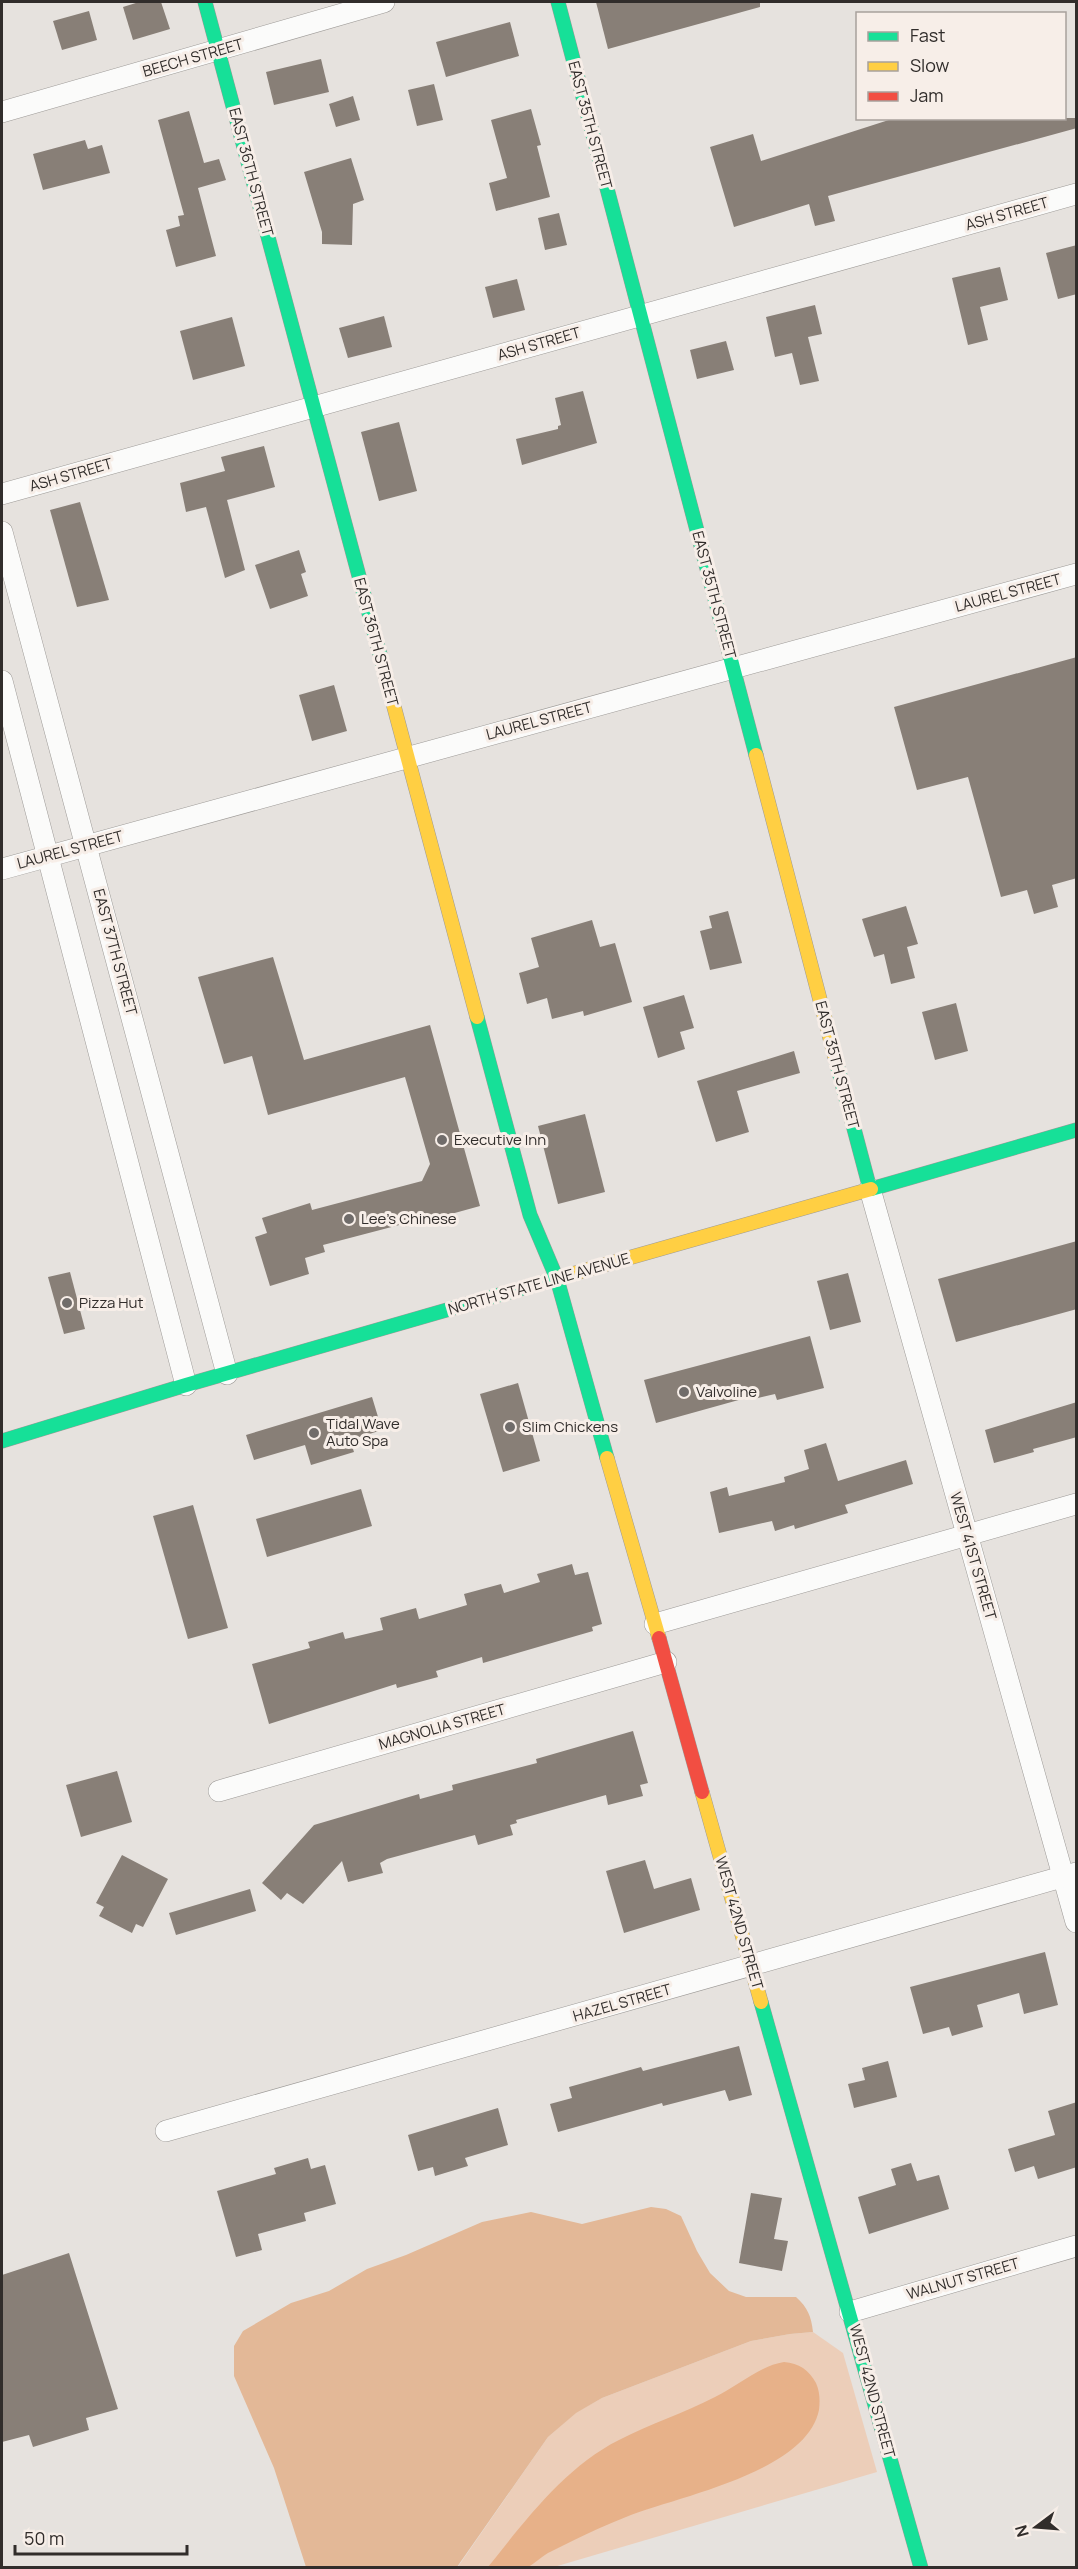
<svg xmlns="http://www.w3.org/2000/svg" width="1078" height="2569" viewBox="0 0 1078 2569" font-family="Manrope,sans-serif">
<style>
.green{fill:#ecceb9}
.forest{fill:#e3b897}
.water{fill:#e7b189}
.building{fill:#887f77}
.lines{fill:none;stroke-linecap:round;stroke-linejoin:round}
.street-casing{stroke:#9d9a97;stroke-width:22}
.fast-casing{stroke:#9d9a97;stroke-width:15}
.slow-casing{stroke:#9d9a97;stroke-width:15}
.jam-casing{stroke:#9d9a97;stroke-width:15}
.street{stroke:#fbfbfa;stroke-width:21}
.fast{stroke:#16e098;stroke-width:14}
.slow{stroke:#ffcf43;stroke-width:14}
.jam{stroke:#f24e42;stroke-width:14}
.poi-dot{fill:#706c6a;stroke:#f7eee8;stroke-width:2}
.labels{text-anchor:middle;stroke-width:6;stroke-linejoin:round;paint-order:stroke}
.street-label{font-size:15px;fill:#312d2b;stroke:#f7eee8}
.poi-label{font-size:15px;fill:#312d2b;stroke:#f7eee8;text-anchor:start}
</style>
<rect width="100%" height="100%" fill="#e6e2de"/>
<polygon class="green" points="813,2332 843,2353 877,2472 554,2567 457,2568 548,2437 575,2413 602,2398 751,2341 790,2334"/>
<path class="forest" d="M651,2207L666,2209L681,2216L697,2251L710,2273L729,2291L746,2297H796C808,2308 811,2316 813,2332L790,2334L751,2341L602,2398L576,2413L548,2437L457,2567H306L274,2468L234,2376V2346L243,2331L291,2303L329,2291L367,2269L406,2255L482,2222L531,2212L582,2224Z"/>
<path class="water" d="M784,2362C799,2363 809,2370 816,2383C820,2392 820,2401 819,2410C806,2473 678,2496 626,2517C600,2527 574,2540 548,2553C541,2557 532,2566 525,2568C514,2569 499,2568 488,2567C525,2521 565,2467 619,2440C650,2424 684,2413 715,2397C738,2386 759,2366 784,2362Z"/>
<g class="building">
<polygon points="139,2 161,2 170,29 133,40 123,7"/>
<polygon points="596,2 760,2 760,7 608,49"/>
<polygon points="89,11 97,40 62,50 53,21"/>
<polygon points="510,22 519,56 446,77 436,42"/>
<polygon points="321,59 329,92 274,105 266,72"/>
<polygon points="434,84 443,120 417,126 408,90"/>
<polygon points="353,96 360,120 336,127 329,104"/>
<polygon points="531,109 541,145 537,146 550,197 496,211 489,183 507,178 491,120"/>
<polygon points="189,111 204,163 219,159 226,180 198,188 216,256 176,267 166,230 180,226 178,216 184,215 158,120"/>
<polygon points="895,118 1077,118 1077,128 828,196 835,221 815,226 809,204 734,227 710,147 753,134 761,161"/>
<polygon points="85,140 88,149 102,145 110,173 43,190 33,154"/>
<polygon points="351,158 364,200 353,204 352,245 322,244 322,232 304,172"/>
<polygon points="559,213 567,245 545,250 538,218"/>
<polygon points="1077,245 1077,294 1058,299 1046,253"/>
<polygon points="1000,267 1008,300 980,307 988,340 968,345 952,278"/>
<polygon points="517,279 525,310 493,318 485,287"/>
<polygon points="815,305 822,334 808,337 819,381 800,385 792,353 775,357 766,317"/>
<polygon points="384,316 392,347 348,358 339,328"/>
<polygon points="232,317 245,366 193,380 180,331"/>
<polygon points="726,341 734,370 697,379 690,350"/>
<polygon points="583,391 597,443 522,465 516,439 558,429 558,426 561,425 555,398"/>
<polygon points="399,422 417,491 379,501 361,432"/>
<polygon points="264,446 275,487 227,500 245,570 225,578 206,507 186,512 180,483 225,471 221,457"/>
<polygon points="80,502 109,600 77,607 50,510"/>
<polygon points="299,550 306,572 301,574 308,596 270,609 255,565"/>
<polygon points="1077,657 1077,878 1052,885 1058,907 1034,914 1027,890 1001,897 968,777 917,790 894,707"/>
<polygon points="334,685 347,731 312,741 299,695"/>
<polygon points="906,906 918,944 907,947 915,978 891,984 884,954 874,957 862,919"/>
<polygon points="728,911 742,963 710,970 700,931 712,928 709,916"/>
<polygon points="592,920 600,947 615,943 632,1002 584,1016 583,1011 552,1019 547,998 527,1004 519,973 539,967 531,938"/>
<polygon points="273,957 304,1060 430,1025 480,1206 404,1227 403,1224 323,1245 325,1252 305,1258 309,1274 270,1286 255,1237 267,1233 262,1218 310,1203 312,1210 422,1181 430,1164 405,1077 268,1115 252,1056 224,1064 198,977"/>
<polygon points="684,995 694,1028 680,1032 685,1049 658,1058 643,1007"/>
<polygon points="956,1003 968,1051 935,1060 922,1012"/>
<polygon points="794,1051 800,1073 737,1091 749,1132 716,1142 697,1081"/>
<polygon points="585,1114 605,1192 558,1204 538,1126"/>
<polygon points="1077,1241 1077,1309 956,1342 938,1279"/>
<polygon points="70,1272 85,1329 64,1334 48,1277"/>
<polygon points="848,1273 861,1322 830,1330 817,1281"/>
<polygon points="810,1336 824,1388 777,1400 775,1394 754,1399 753,1396 656,1423 644,1380"/>
<polygon points="518,1383 540,1461 503,1472 480,1394"/>
<polygon points="372,1397 382,1430 350,1440 354,1452 311,1465 305,1445 254,1460 246,1435"/>
<polygon points="1077,1402 1077,1437 1033,1449 1034,1452 994,1463 985,1430"/>
<polygon points="826,1443 838,1481 906,1460 913,1484 845,1505 848,1513 795,1529 794,1525 775,1531 772,1521 719,1533 710,1492 727,1487 729,1496 785,1482 784,1477 809,1469 804,1450"/>
<polygon points="361,1489 372,1526 267,1557 256,1519"/>
<polygon points="193,1505 228,1628 188,1639 153,1516"/>
<polygon points="572,1564 575,1575 588,1572 602,1624 592,1627 593,1631 483,1663 482,1657 436,1671 438,1677 397,1688 396,1684 269,1724 252,1664 310,1648 308,1642 343,1632 345,1639 383,1630 380,1618 416,1608 419,1619 457,1608 467,1605 464,1594 501,1584 504,1593 540,1582 537,1574"/>
<polygon points="633,1731 648,1783 640,1785 643,1796 608,1805 606,1795 516,1820 517,1823 510,1825 513,1835 478,1845 475,1835 387,1859 380,1863 383,1873 348,1882 342,1861 303,1904 287,1893 281,1900 262,1883 314,1825 419,1794 420,1799 453,1790 452,1785 537,1763 536,1759"/>
<polygon points="117,1771 132,1822 81,1837 66,1785"/>
<polygon points="122,1855 168,1879 143,1927 136,1924 132,1933 99,1916 104,1907 96,1903"/>
<polygon points="645,1860 654,1889 691,1878 700,1910 624,1933 606,1871"/>
<polygon points="250,1889 256,1911 176,1935 169,1913"/>
<polygon points="1045,1952 1058,2005 1024,2014 1019,1993 977,2005 983,2027 952,2036 949,2027 923,2034 910,1987"/>
<polygon points="739,2046 752,2095 729,2101 725,2090 663,2106 662,2103 558,2132 550,2104 572,2098 569,2087 641,2067 643,2071"/>
<polygon points="888,2061 897,2097 854,2108 848,2084 865,2080 862,2068"/>
<polygon points="1077,2102 1077,2167 1038,2179 1034,2166 1015,2172 1008,2149 1055,2135 1048,2111"/>
<polygon points="498,2108 508,2145 465,2158 468,2166 435,2176 433,2167 418,2171 408,2135"/>
<polygon points="308,2158 311,2169 325,2165 336,2204 304,2213 306,2221 258,2234 262,2250 236,2257 217,2191 276,2174 274,2168"/>
<polygon points="911,2163 917,2181 939,2175 949,2209 869,2234 858,2197 896,2185 891,2169"/>
<polygon points="751,2193 782,2198 774,2239 788,2241 782,2271 739,2263"/>
<polygon points="69,2253 118,2409 86,2418 89,2430 33,2447 29,2435 2,2442 2,2275"/>
</g>
<g class="lines">
<defs>
<g id="street">
<polyline points="2,112 384,2"/>
<polyline points="2,494 1076,194"/>
<polyline points="2,532 227,1374"/>
<polyline points="2,681 186,1385"/>
<polyline points="2,869 1076,574"/>
<polyline points="870,1189 1076,1922"/>
<polyline points="655,1624 1076,1504"/>
<polyline points="219,1791 666,1662"/>
<polyline points="166,2131 1076,1873"/>
<polyline points="850,2312 1076,2246"/>
</g>
<g id="fast">
<polyline points="205,2 385,673"/>
<polyline points="558,2 756,755"/>
<polyline points="477,1017 530,1215 557,1279 607,1458"/>
<polyline points="835,1057 870,1189"/>
<polyline points="871,1189 1076,1130"/>
<polyline points="2,1441 186,1385 558,1278"/>
<polyline points="761,2002 921,2568"/>
</g>
<g id="slow">
<polyline points="385,673 477,1017"/>
<polyline points="756,755 835,1057"/>
<polyline points="558,1278 871,1189"/>
<polyline points="607,1458 659,1638"/>
<polyline points="702,1792 761,2002"/>
</g>
<polyline id="jam" points="659,1638 702,1792"/>
</defs>
<use href="#street" class="street-casing"/>
<use href="#fast" class="fast-casing"/>
<use href="#slow" class="slow-casing"/>
<use href="#jam" class="jam-casing"/>
<use href="#street" class="street"/>
<use href="#fast" class="fast"/>
<use href="#slow" class="slow"/>
<use href="#jam" class="jam"/>
</g>
<g class="poi-dot">
<circle cx="442" cy="1140" r="6"/>
<circle cx="349" cy="1219" r="6"/>
<circle cx="67" cy="1303" r="6"/>
<circle cx="684" cy="1392" r="6"/>
<circle cx="510" cy="1427" r="6"/>
<circle cx="314" cy="1433" r="6"/>
</g>
<g class="labels">
<g class="street-label">
<text transform="translate(193 58) rotate(-16)" y="5">BEECH STREET</text>
<text transform="translate(590 125) rotate(75)" y="5">EAST 35TH STREET</text>
<text transform="translate(251 172) rotate(75)" y="5">EAST 36TH STREET</text>
<text transform="translate(1007 214) rotate(-16)" y="5">ASH STREET</text>
<text transform="translate(539 344) rotate(-16)" y="5">ASH STREET</text>
<text transform="translate(71 475) rotate(-16)" y="5">ASH STREET</text>
<text transform="translate(1008 593) rotate(-15)" y="5">LAUREL STREET</text>
<text transform="translate(714 595) rotate(75)" y="5">EAST 35TH STREET</text>
<text transform="translate(376 642) rotate(75)" y="5">EAST 36TH STREET</text>
<text transform="translate(539 721) rotate(-15)" y="5">LAUREL STREET</text>
<text transform="translate(70 850) rotate(-15)" y="5">LAUREL STREET</text>
<text transform="translate(115 952) rotate(75)" y="5">EAST 37TH STREET</text>
<text transform="translate(837 1065) rotate(75)" y="5">EAST 35TH STREET</text>
<text transform="translate(539 1284) rotate(-16)" y="5">NORTH STATE LINE AVENUE</text>
<text transform="translate(973 1556) rotate(74)" y="5">WEST 41ST STREET</text>
<text transform="translate(442 1727) rotate(-16)" y="5">MAGNOLIA STREET</text>
<text transform="translate(739 1923) rotate(74)" y="5">WEST 42ND STREET</text>
<text transform="translate(622 2003) rotate(-16)" y="5">HAZEL STREET</text>
<text transform="translate(963 2279) rotate(-16)" y="5">WALNUT STREET</text>
<text transform="translate(872 2391) rotate(75)" y="5">WEST 42ND STREET</text>
</g>
<g class="poi-label">
<text x="454" y="1145">Executive Inn</text>
<text x="361" y="1224">Lee's Chinese</text>
<text x="79" y="1308">Pizza Hut</text>
<text x="696" y="1397">Valvoline</text>
<text x="326" y="1429">Tidal Wave<tspan x="326" dy="17">Auto Spa</tspan></text>
<text x="522" y="1432">Slim Chickens</text>
</g>
</g>
<rect width="1078" height="2569" fill="none" stroke="#312d2b" stroke-width="6"/>
<rect x="856" y="12" width="210" height="108" fill="#f7eee8" stroke="#a8a19c" stroke-width="1.5"/>
<rect x="868" y="32" width="30" height="9" fill="#16e098" stroke="#a8a19c" stroke-width="1.5"/>
<text x="910" y="42" font-size="18" fill="#312d2b">Fast</text>
<rect x="868" y="62" width="30" height="9" fill="#ffcf43" stroke="#a8a19c" stroke-width="1.5"/>
<text x="910" y="72" font-size="18" fill="#312d2b">Slow</text>
<rect x="868" y="92" width="30" height="9" fill="#f24e42" stroke="#a8a19c" stroke-width="1.5"/>
<text x="910" y="102" font-size="18" fill="#312d2b">Jam</text>
<g transform="translate(1036 2527) rotate(254)" stroke="#f7eee8" stroke-width="4.5" paint-order="stroke">
<path d="M0-4.5L10 22L0 15L-10 22Z" fill="#312d2b"/>
<text y="-9" font-size="16" font-weight="bold" text-anchor="middle" fill="#312d2b">N</text>
</g>
<path d="M15 2545v9h172v-9" fill="none" stroke="#312d2b" stroke-width="3"/>
<text x="24" y="2545" font-size="18" fill="#312d2b" stroke="#f7eee8" stroke-width="4.5" paint-order="stroke">50 m</text>
</svg>
